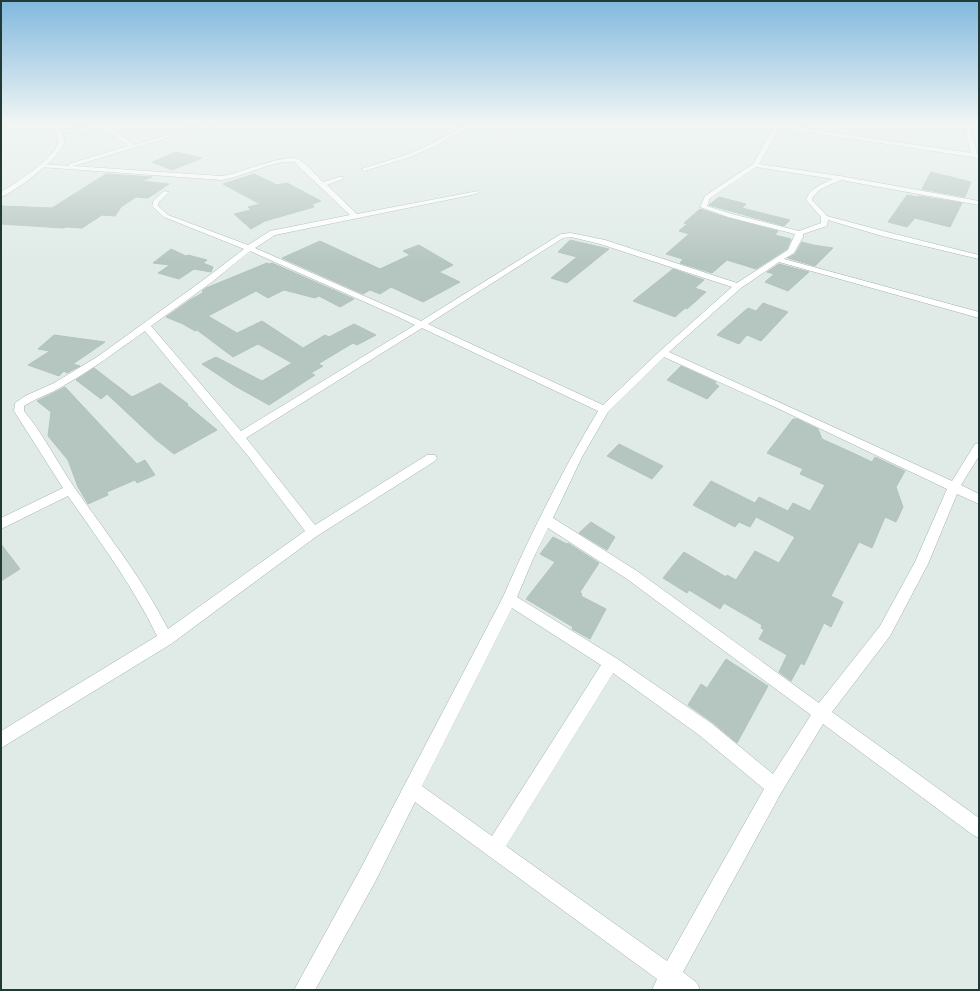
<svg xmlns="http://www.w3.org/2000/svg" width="980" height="991" viewBox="0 0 980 991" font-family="Barlow,sans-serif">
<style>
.building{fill:#b5c5c0;stroke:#b2c4be}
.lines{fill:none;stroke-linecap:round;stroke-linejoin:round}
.minor-casing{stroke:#a3b2ae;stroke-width:1}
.tertiary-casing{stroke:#a3b2ae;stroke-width:1}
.minor{fill:#fff;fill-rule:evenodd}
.tertiary{fill:#fff;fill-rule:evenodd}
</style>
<rect width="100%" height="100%" fill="#e0ebe7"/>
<g class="building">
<polygon points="176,152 202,158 172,170 152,162"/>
<polygon points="931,172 971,182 965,197 922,189"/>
<polygon points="106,174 152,177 142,181 169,184 148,198 136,197 121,207 115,216 102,215 82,228 66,227 63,228 1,224 1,206 52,208"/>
<polygon points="254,174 277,185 287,183 321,201 312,204 314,207 265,221 251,229 234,214 251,210 248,207 260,204 223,184"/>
<polygon points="907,195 918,197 919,196 962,203 950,227 915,218 907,227 888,222"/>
<polygon points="719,197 746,204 742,208 790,220 784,226 709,205"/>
<polygon points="700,209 728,218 778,231 775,235 791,239 787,249 756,269 727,260 712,273 680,263 683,259 666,254 689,234 679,231 687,224 684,223"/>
<polygon points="570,240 609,249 567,283 551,278 577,257 558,252"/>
<polygon points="320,241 380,269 410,255 403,251 419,245 453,265 439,272 460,282 423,302 391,287 380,294 370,290 363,294 282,258"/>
<polygon points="802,242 813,245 833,248 815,266 788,258 795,254"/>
<polygon points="171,249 186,256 188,255 207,260 203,263 213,267 211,272 194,269 179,279 158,273 170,265 153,263"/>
<polygon points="267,263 269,264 272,263 354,299 340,307 319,296 315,298 284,290 268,298 256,291 208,316 237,333 262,321 303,348 325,335 329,337 354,324 376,335 357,345 353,343 318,364 323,366 311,373 315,375 269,405 235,386 202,364 216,357 262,381 292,363 258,344 233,357 197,330 195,331 183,324 166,317 190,300 204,292 202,291 206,288"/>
<polygon points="779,264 809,272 788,291 765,282 774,274 767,272"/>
<polygon points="673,269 704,280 695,288 706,292 687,309 685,308 675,317 633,301"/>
<polygon points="763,303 788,312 761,341 747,335 739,344 717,335 748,308 756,311"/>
<polygon points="54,335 105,342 73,364 80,366 67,373 64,371 59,376 28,365 50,351 38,349"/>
<polygon points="681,366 716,382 715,384 719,386 707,399 667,380"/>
<polygon points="94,368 132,397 160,383 188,404 187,405 217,430 174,454 155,439 107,394 101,399 76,380"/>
<polygon points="65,387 137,464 145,460 155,475 137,483 135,480 107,492 108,495 88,504 78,487 68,460 48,436 51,412 37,401"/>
<polygon points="793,419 797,419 818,429 822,439 853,453 872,462 875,457 905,471 896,487 903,507 896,522 885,517 872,548 859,542 831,596 843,602 831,627 824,623 804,665 801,663 791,681 779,672 787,655 759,639 764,630 761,628 762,625 724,603 720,609 689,590 687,593 663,578 684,552 726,577 727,575 736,580 755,551 779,563 795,537 756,517 750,527 739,522 735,527 693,505 711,481 755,503 759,497 788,511 793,503 810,511 825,485 800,474 803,469 767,453"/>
<polygon points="619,444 663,466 652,479 607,456"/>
<polygon points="591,522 615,537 607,550 579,533"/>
<polygon points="553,537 567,544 568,543 599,563 580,592 582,594 581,596 606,609 590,639 572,629 573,627 526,599 555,562 540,554"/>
<polygon points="1,544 20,569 1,581"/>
<polygon points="726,659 768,686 737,743 712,722 688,705 701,684 707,688"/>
</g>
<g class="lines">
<defs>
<g id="minor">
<path d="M101,124H113L108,126L134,145L205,124H213L73,166L222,176C239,174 285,153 298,159C305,162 317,176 323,182L339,177H343V179L327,185L357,214L478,191V193L476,194L275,235L255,248L421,321L561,234L571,233L605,240L737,283L788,250L795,234L728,217L700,207L705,196L753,164L776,124L971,153L964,124H970L977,154H979V158L780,128L759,164L840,176L979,201V205L841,180C831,185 816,188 812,200L827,216L887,232L979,255V259L882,236L828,220L827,226L803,234V237L794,253L784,259L979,312V318L779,262L741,288L669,352L952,481L975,444L979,443V456L961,485L979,494V504L957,494L928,564L890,636L832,712L979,818V838L973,835L823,724L781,793L683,972L697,983L700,990H652L657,979L415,802L375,882L315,990H294L361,868L503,597C531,533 562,471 598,411L422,328L246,438L315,525L427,455H435L437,458L435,461L317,536L171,644L1,748V731L157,636C133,586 100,542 68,496L1,529V518L63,488L14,411L15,403L25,396L54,383L97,357L206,278L244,249L164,217L152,206L154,200L164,191L169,192L159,202L158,206L168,215L248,245L270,231L350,215L294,162C274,160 245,176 222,180L40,167L39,166L42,164L69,166V164L128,146L103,127L59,134L56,132ZM756,167L833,179C822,184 810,188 806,200L821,217V223L799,231L732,214L707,206L710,198ZM571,237L600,244L732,287L660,351L603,405L428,324L563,238ZM250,251L392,314L415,325L241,431L151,326L212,282ZM145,331L248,456L305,531L168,629C142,578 107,534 74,487C57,462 43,434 24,411V406C36,398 50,394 63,386C92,370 118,350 145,331ZM664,357L777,408L947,489L915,562L880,626L819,703L637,571L553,518L582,457L608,412ZM548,528L627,579L811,715L773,774L711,723L616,658L517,597L533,559ZM512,608L601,665L492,836L422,786ZM613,673L699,735L764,789L667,961L506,846Z"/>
<polygon points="468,124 475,124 435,146 410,157 364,171 361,169 406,155 431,144"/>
</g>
<path id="tertiary" d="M50,124H56C59,129 65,136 64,143C60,158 15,192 1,197V192C14,184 58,157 58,141C58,135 53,129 50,124Z"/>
</defs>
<use href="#minor" class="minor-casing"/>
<use href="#tertiary" class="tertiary-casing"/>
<use href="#minor" class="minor"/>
<use href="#tertiary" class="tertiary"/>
</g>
<linearGradient id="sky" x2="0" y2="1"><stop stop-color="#81b8de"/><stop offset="0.47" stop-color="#f1f6f4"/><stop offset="1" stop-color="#f1f6f4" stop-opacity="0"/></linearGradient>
<rect width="980" height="263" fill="url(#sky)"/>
<rect width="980" height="991" fill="none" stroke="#213a36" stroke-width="4"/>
</svg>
